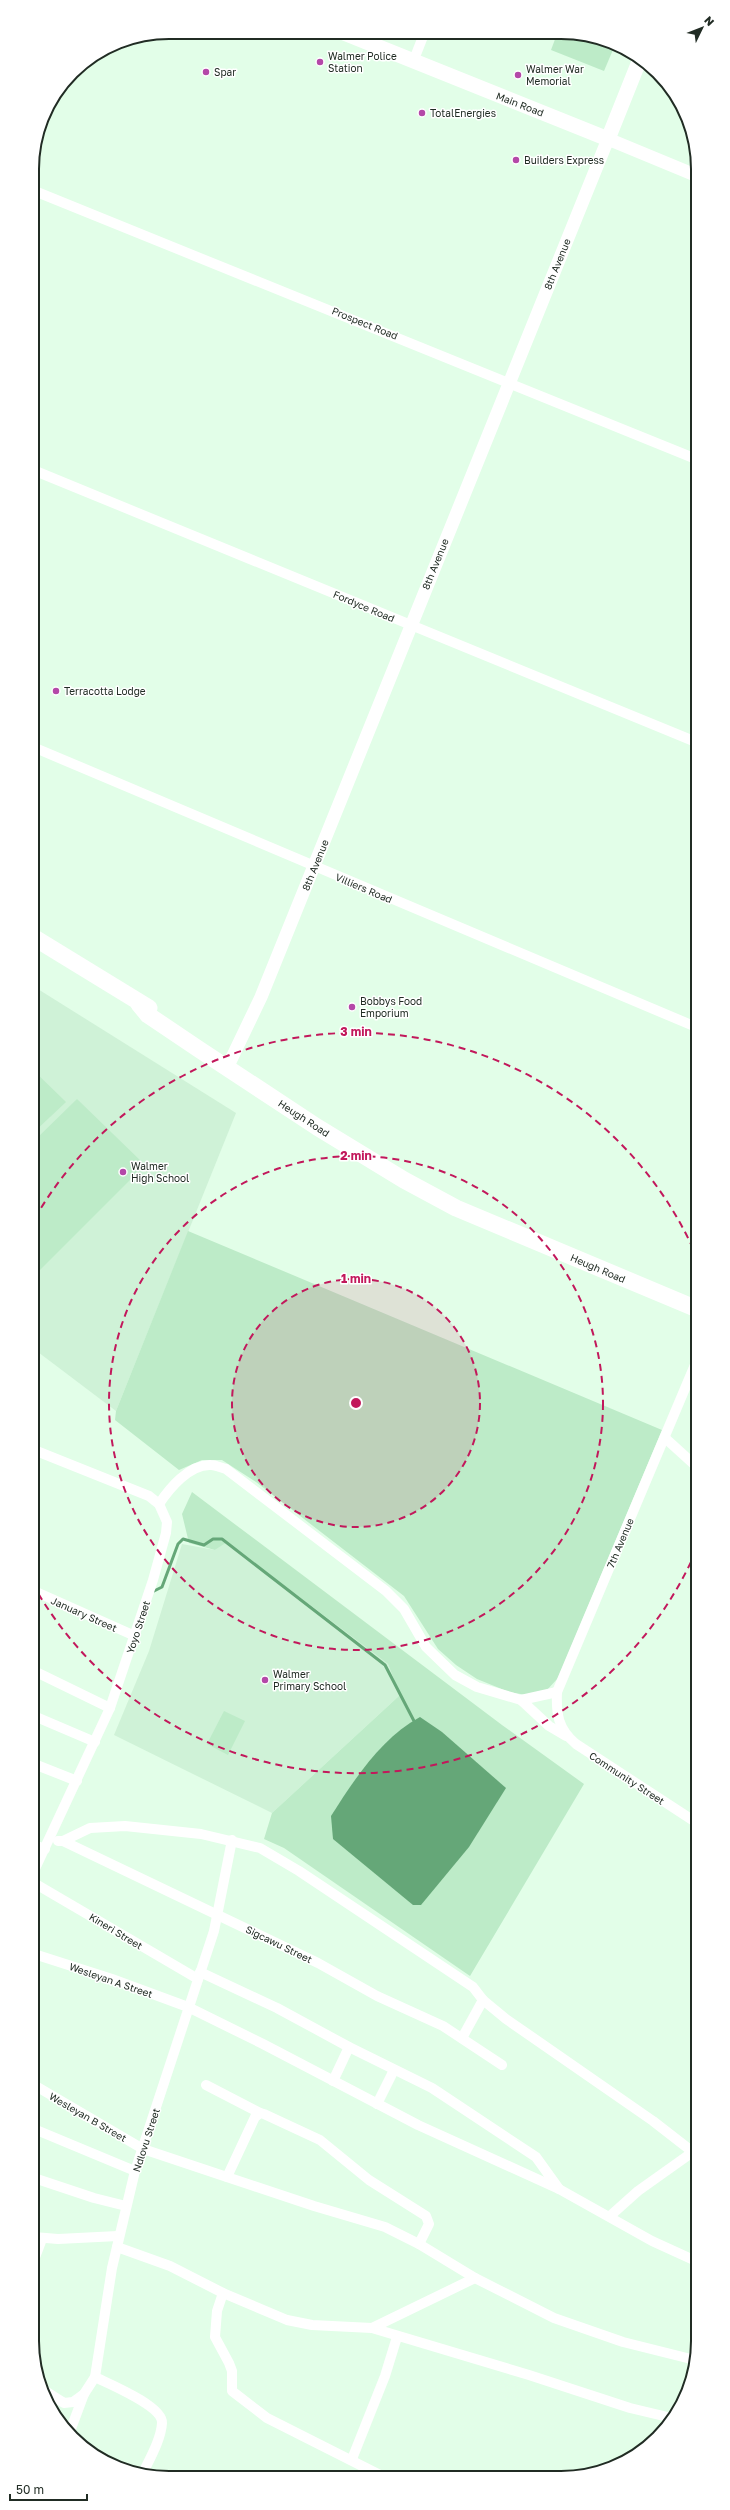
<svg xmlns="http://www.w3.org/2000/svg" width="730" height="2510" viewBox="0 0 730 2510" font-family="'Golos Text',sans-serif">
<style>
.built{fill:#cff2d7}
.green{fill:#bdebc8}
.water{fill:#65a778}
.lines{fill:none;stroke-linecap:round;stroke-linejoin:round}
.stream{stroke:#65a778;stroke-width:3}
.minor{stroke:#fff;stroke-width:10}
.tertiary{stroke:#fff;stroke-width:13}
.secondary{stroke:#fff;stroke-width:15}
.primary{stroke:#fff;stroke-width:17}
.ring{fill:none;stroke:#c2185b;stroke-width:2;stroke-dasharray:7 5}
.poi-dot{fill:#b448a8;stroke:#fff;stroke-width:1.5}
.labels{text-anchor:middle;stroke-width:3;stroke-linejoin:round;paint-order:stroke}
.poi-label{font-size:10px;fill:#212c24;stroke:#fff;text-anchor:start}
.street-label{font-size:10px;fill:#212c24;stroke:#fff}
.rim{fill:none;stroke:#212c24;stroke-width:2}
.centre{fill:#c2185b;stroke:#fff;stroke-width:2}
.ring-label{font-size:12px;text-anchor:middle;font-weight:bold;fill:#c2185b;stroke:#fff;stroke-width:3;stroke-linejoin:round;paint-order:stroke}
</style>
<rect width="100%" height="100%" fill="#e2fee8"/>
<g class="built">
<polygon points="33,986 236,1113 116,1411 34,1349"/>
<polygon points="227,1541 388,1664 400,1695 272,1813 114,1735 149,1651 182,1544 215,1550"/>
</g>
<g class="green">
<polygon points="557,34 588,35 615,45 604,71 551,50"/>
<polygon points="33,1070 66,1102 33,1133"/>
<polygon points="77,1099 145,1165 36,1274 33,1271 33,1142"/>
<polygon points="188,1231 662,1430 558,1678 547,1690 532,1696 509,1692 477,1679 456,1665 438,1649 404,1596 256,1482 222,1460 202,1460 179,1470 115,1420 116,1411"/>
<polygon points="192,1492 502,1725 584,1784 470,1976 284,1848 264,1839 272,1813 400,1695 388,1664 227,1542 215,1550 189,1543 182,1514"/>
<polygon points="224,1711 245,1721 228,1755 207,1744"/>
</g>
<path class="water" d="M420,1717L442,1732L506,1788L469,1847L421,1905H413L333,1839L331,1816C354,1780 381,1738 420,1717Z"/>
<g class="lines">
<polyline class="stream" points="154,1591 162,1587 178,1544 183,1539 204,1545 213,1539 222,1539 385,1665 414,1721"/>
<g class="minor">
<polyline points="413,62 424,34"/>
<polyline points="32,190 696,459"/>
<polyline points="33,470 696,742"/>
<polyline points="33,747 696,1027"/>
<path d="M697,1360L557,1692C556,1714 558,1729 576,1744L697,1823"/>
<polyline points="665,1438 697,1467"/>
<polyline points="34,1450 149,1496 159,1504 167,1522 166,1533 153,1580 110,1708 34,1871"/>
<path d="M159,1504C169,1489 189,1464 211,1465C216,1465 221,1468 226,1469L386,1591L404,1609L426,1647L455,1675L477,1687L521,1700L557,1692"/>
<polyline points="34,1591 135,1636"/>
<polyline points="34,1671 110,1708"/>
<polyline points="521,1700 549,1726 566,1736"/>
<polyline points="34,1716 95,1742"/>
<polyline points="34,1764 77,1781"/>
<polyline points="58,1841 63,1841 318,1963 377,1996 443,2026 502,2065"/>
<polyline points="63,1841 90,1828 125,1826 201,1834 260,1848 299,1871 473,1987 483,2000 506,2019 653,2121 698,2156"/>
<polyline points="34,1845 45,1849"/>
<polyline points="34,1883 198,1979"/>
<polyline points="34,1954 112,1979 188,2007 263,2044 418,2125 559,2189 652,2241 698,2262"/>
<polyline points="200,1972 277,2008 349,2047 432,2088 536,2157 559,2189"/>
<polyline points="462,2038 483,2000"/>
<polyline points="333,2081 349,2047"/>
<polyline points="34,2085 143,2149 314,2206 385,2227 419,2244 475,2278 554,2318 623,2342 695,2360"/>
<polyline points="206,2085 260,2113"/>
<polyline points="377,2104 394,2070"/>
<polyline points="34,2129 135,2171"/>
<polyline points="227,2177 255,2117 260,2113 264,2114 320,2140 369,2180 426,2216 429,2224 419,2244"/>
<polyline points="34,2178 94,2198 126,2206"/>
<polyline points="610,2216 638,2191 697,2149"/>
<polyline points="34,2237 58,2239 118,2236"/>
<polyline points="117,2247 170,2266 223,2293 287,2320 312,2325 372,2328 475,2278"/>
<polyline points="34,2260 42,2239"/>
<polyline points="223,2293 217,2311 215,2337 229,2363 232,2371 232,2391 267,2418 380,2475"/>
<polyline points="372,2328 529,2375 630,2408 672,2418"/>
<path d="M95,2377C109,2384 163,2406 162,2423C161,2440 149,2460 142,2475"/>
<polyline points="42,2389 64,2403 73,2402 84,2394 95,2377 112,2268 135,2171 214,1931 232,1840"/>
<polyline points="69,2434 84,2394"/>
<polyline points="352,2459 385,2376 397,2337"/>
</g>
<polyline class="tertiary" points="227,1068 261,997 608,139 695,175"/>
<polyline class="secondary" points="344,33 608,139 640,59"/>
<g class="primary">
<polyline points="33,937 149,1008"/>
<polyline points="139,1004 148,1015 200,1050 317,1127 404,1180 456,1208 697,1309"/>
</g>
</g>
<circle cx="356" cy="1403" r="124" fill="#c2185b" fill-opacity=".12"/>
<g class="ring">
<circle cx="356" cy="1403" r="124"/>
<circle cx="356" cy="1403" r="247"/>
<path d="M696 1551A371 371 0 0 1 35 1588M35 1218A371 371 0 0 1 696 1255"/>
</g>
<g class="poi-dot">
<circle cx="320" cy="62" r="4"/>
<circle cx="206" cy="72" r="4"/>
<circle cx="518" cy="75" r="4"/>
<circle cx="422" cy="113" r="4"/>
<circle cx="516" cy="160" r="4"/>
<circle cx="56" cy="691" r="4"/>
<circle cx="352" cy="1007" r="4"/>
<circle cx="123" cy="1172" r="4"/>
<circle cx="265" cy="1680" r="4"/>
</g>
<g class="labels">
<g class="poi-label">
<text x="328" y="60">Walmer Police<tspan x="328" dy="12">Station</tspan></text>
<text x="526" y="73">Walmer War<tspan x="526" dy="12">Memorial</tspan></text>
<text x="214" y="76">Spar</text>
<text x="430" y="117">TotalEnergies</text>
<text x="524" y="164">Builders Express</text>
<text x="64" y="695">Terracotta Lodge</text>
<text x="360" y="1005">Bobbys Food<tspan x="360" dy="12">Emporium</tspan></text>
<text x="131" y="1170">Walmer<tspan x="131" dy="12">High School</tspan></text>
<text x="273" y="1678">Walmer<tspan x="273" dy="12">Primary School</tspan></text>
</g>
<g class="street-label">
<text transform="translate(520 104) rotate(21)" y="4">Main Road</text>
<text transform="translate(557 264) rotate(-68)" y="4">8th Avenue</text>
<text transform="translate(365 323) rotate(22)" y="4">Prospect Road</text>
<text transform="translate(435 564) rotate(-68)" y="4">8th Avenue</text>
<text transform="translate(364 606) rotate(23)" y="4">Fordyce Road</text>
<text transform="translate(315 865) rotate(-68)" y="4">8th Avenue</text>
<text transform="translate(364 888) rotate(23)" y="4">Villiers Road</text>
<text transform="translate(304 1118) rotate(33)" y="4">Heugh Road</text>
<text transform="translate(598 1268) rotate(23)" y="4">Heugh Road</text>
<text transform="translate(620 1543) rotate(-67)" y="4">7th Avenue</text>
<text transform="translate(84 1614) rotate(24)" y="4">January Street</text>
<text transform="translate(138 1627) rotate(-72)" y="4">Yoyo Street</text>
<text transform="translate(627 1778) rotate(33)" y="4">Community Street</text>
<text transform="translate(116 1931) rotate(31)" y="4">Kineri Street</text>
<text transform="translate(279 1944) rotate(26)" y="4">Sigcawu Street</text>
<text transform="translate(111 1980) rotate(19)" y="4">Wesleyan A Street</text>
<text transform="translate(88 2117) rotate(30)" y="4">Wesleyan B Street</text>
<text transform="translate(146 2140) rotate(-72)" y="4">Ndlovu Street</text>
</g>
</g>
<path d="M0 0H730V2510H0ZM169 39H561A130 130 0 0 1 691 169V2341A130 130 0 0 1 561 2471H169A130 130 0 0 1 39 2341V169A130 130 0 0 1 169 39Z" fill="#fff" fill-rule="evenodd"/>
<path class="rim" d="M169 39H561A130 130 0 0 1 691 169V2341A130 130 0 0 1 561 2471H169A130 130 0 0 1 39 2341V169A130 130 0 0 1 169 39Z"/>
<circle cx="356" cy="1403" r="6" class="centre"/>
<g class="ring-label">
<text x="356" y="1036">3 min</text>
<text x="356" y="1160">2 min</text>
<text x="356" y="1283">1 min</text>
</g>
<g transform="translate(702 28) rotate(47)" stroke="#ffffff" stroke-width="3" paint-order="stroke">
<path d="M0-3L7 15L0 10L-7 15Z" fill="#212c24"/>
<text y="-6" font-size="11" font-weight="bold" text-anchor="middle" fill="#212c24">N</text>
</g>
<path d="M10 2494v6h77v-6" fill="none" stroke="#212c24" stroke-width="2"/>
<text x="16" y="2494" font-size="12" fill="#212c24" stroke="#ffffff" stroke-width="3" paint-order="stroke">50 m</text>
</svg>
